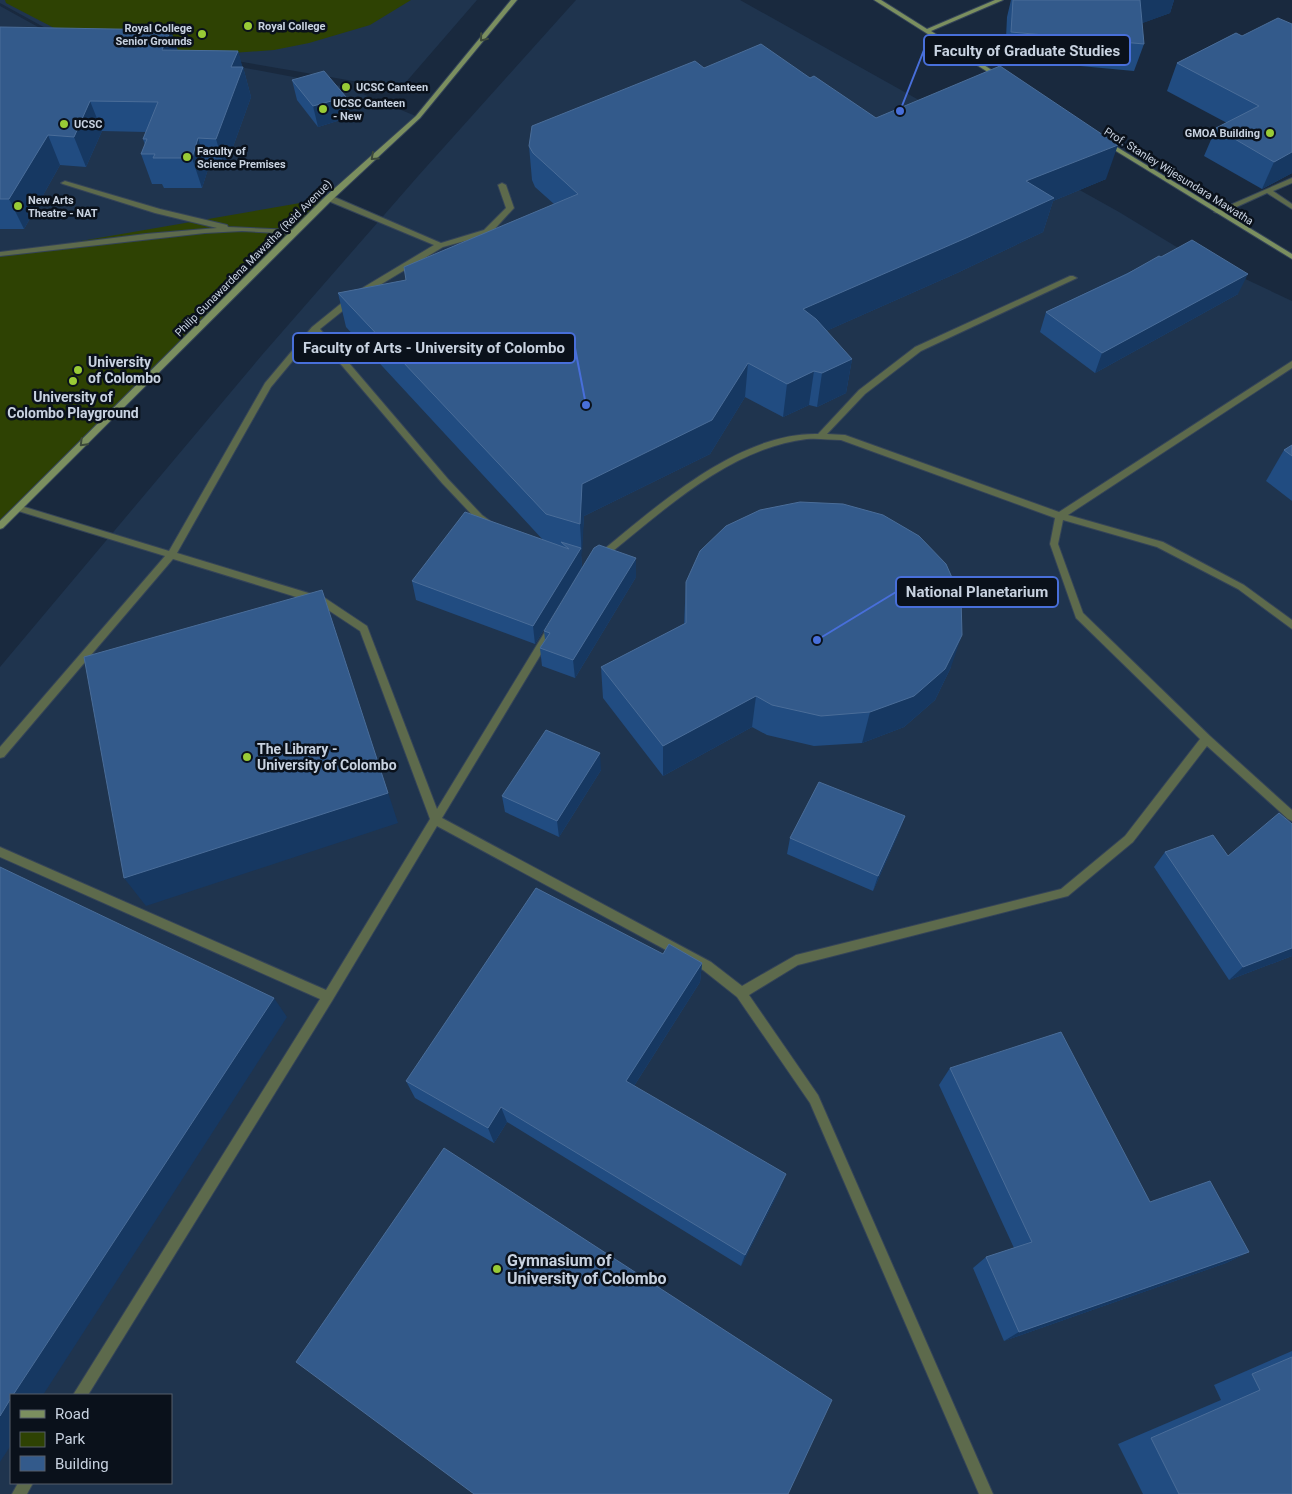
<svg xmlns="http://www.w3.org/2000/svg" width="1292" height="1494" viewBox="0 0 1292 1494" font-family="Roboto,sans-serif">
<style>
.built{fill:#1f344e;fill-rule:evenodd}
.green{fill:#2e4203}
.lines{fill:none;stroke-linecap:round;stroke-linejoin:round}
.lane-casing{stroke:#354458;stroke-width:2}
.secondary-casing{stroke:#354458;stroke-width:2}
.lane{fill:#5d6a4c;fill-rule:evenodd}
.secondary{fill:#7b8f5f;fill-rule:evenodd}
.wall{fill:#214c81}
.shaded-wall{fill:#163862}
.building{fill:#335a8b;stroke:#4a6d99}
.oneway{stroke:#3d4a3a}
.poi-dot{fill:#99cb36;stroke:#0a111b;stroke-width:2}
.labels{text-anchor:middle;stroke-width:5;stroke-linejoin:round;paint-order:stroke}
.far-poi-label{font-size:11px;font-weight:bold;fill:#c8d2e0;stroke:#0a111b;text-anchor:start}
.far-street-label{font-size:11px;fill:#c8d2e0;stroke:#0a111b}
.poi-label{font-size:14px;font-weight:bold;fill:#c8d2e0;stroke:#0a111b;text-anchor:start}
.near-poi-label{font-size:16px;font-weight:bold;fill:#c8d2e0;stroke:#0a111b;text-anchor:start}
.leader{fill:none;stroke:#486fda;stroke-width:2}
.callout-dot{fill:#486fda;stroke:#0a111b;stroke-width:2}
.callout{fill:#0a111b;stroke:#486fda;stroke-width:2}
.callout-label{font-size:15px;text-anchor:middle;font-weight:bold;fill:#c8d2e0}
</style>
<rect width="100%" height="100%" fill="#19293e"/>
<g class="built">
<polygon points="0,0 477,0 400,89 231,60 80,47 0,3"/>
<path d="M576,0H740L1119,212L1175,246L1292,301V1494H0V667L262,355L419,175ZM11,1395H171V1483H11Z"/>
<polygon points="0,6 78,49 235,66 346,87 418,117 329,198 0,526"/>
</g>
<g class="green">
<polygon points="5,0 411,0 370,25 309,43 274,50 176,57 83,43 6,3"/>
<polygon points="329,198 0,526 0,255"/>
</g>
<g class="lines">
<defs>
<g id="lane">
<polygon points="1292,178 1292,183 1273,191 1292,204 1292,209 1267,193 1221,214 1214,212"/>
<polygon points="65,181 160,209 227,225 228,227 295,230 299,232 295,234 242,231 205,233 0,256 0,252 146,234 217,228 155,213 63,184 61,183"/>
<path d="M502,183L506,185L514,208L490,234L443,247L360,297L320,329L448,479L482,515L493,523L492,525H486L476,519L442,483L315,334L271,387L177,553L325,598L367,626L437,809L549,625H555L557,628L555,631L442,818L711,962L742,986L796,955L1061,889L1125,836L1200,739L1076,618L1050,544L1055,518L841,440C830,440 818,438 807,439C729,448 662,512 603,559H597L596,557L597,555C656,507 738,432 818,434L859,390L915,347L1070,276H1073L1077,278L921,351L865,394L827,434L845,435L1059,512L1292,361V368L1068,515L1163,542L1244,585L1292,620V629L1238,589L1157,547L1063,520L1058,544L1083,613L1210,736L1292,810V821L1288,819L1207,746L1133,842L1068,896L798,965L749,995L818,1095L993,1494H979L810,1103L737,997L703,970L437,826L332,1001L88,1395H73L320,999L0,857V847L326,990L430,819L360,631L319,604L173,559L4,757L0,758V747L165,556L15,510L14,508L18,505L169,551L265,383L312,327L354,293L434,245L326,200V196H332L441,243L484,230L506,208L498,185Z"/>
<polygon points="18,1483 33,1483 27,1494 12,1494"/>
</g>
<g id="secondary">
<polygon points="511,0 517,0 420,118 332,200 3,528 0,529 0,521 326,196 416,116"/>
<polygon points="874,0 881,0 927,29 995,0 1003,0 931,31 1004,78 999,79"/>
<polygon points="1103,141 1107,141 1292,254 1292,259 1103,143"/>
</g>
</defs>
<use href="#lane" class="lane-casing"/>
<use href="#secondary" class="secondary-casing"/>
<use href="#lane" class="lane"/>
<use href="#secondary" class="secondary"/>
</g>
<g class="wall">
<polygon points="1011,0 1174,0 1170,13 1142,23 1144,44 1134,71 1005,59 1007,17"/>
<polygon points="0,27 178,50 238,51 242,67 243,67 251,97 225,169 208,169 202,188 164,188 162,184 152,184 141,154 145,145 143,139 146,132 102,131 86,167 60,165 24,229 0,229"/>
<polygon points="1236,33 1292,173 1262,189 1204,156 1216,128 1227,123 1167,91 1177,63"/>
<polygon points="704,68 810,78 876,118 1106,179 1053,201 1043,232 957,273 826,331 852,359 846,393 817,407 809,405 783,417 745,397 710,454 584,516 581,555 582,567 535,644 416,600 412,581 544,541 346,327 338,293 406,280 554,204 535,187 532,180 529,146"/>
<polygon points="292,80 350,117 318,127 297,100"/>
<polygon points="1161,257 1238,294 1095,373 1040,332 1046,312"/>
<polygon points="1292,445 1292,501 1266,481 1284,450"/>
<polygon points="636,577 575,678 542,666 540,648 545,640 544,631"/>
<polygon points="686,582 951,667 935,700 904,727 862,743 814,746 767,735 752,727 663,776 603,698 601,667 684,624"/>
<polygon points="601,770 559,837 505,812 502,796"/>
<polygon points="905,816 899,832 873,891 787,854 790,838"/>
<polygon points="1292,824 1292,956 1229,980 1154,867 1165,852 1228,856"/>
<polygon points="663,954 702,963 700,982 634,1086 781,1187 741,1266 507,1122 494,1143 415,1098 406,1081"/>
<polygon points="950,1068 1150,1202 1249,1252 1226,1263 1004,1341 973,1268 986,1257 1014,1248 939,1085"/>
<polygon points="1292,1351 1292,1494 1143,1494 1118,1444 1221,1400 1214,1385"/>
</g>
<g class="shaded-wall">
<polygon points="1140,0 1174,0 1170,13 1132,27"/>
<polygon points="171,30 181,60 162,50"/>
<polygon points="238,51 243,69 243,67 251,97 225,169 216,139 231,67"/>
<polygon points="346,97 350,117 318,127 313,106"/>
<polygon points="90,101 102,131 86,167 74,137"/>
<polygon points="48,135 60,165 24,229 9,199"/>
<polygon points="198,138 208,169 202,188 192,158"/>
<polygon points="1118,145 1106,179 1053,201 1043,232 957,273 799,343 803,309 1026,181"/>
<polygon points="1292,152 1292,173 1262,189 1274,162"/>
<polygon points="1248,274 1238,294 1095,373 1102,353"/>
<polygon points="852,359 846,393 817,407 822,373"/>
<polygon points="748,363 745,397 710,454 584,516 582,556 580,524 582,484"/>
<polygon points="814,371 809,405 783,417 787,384"/>
<polygon points="581,548 582,567 535,644 533,626"/>
<polygon points="636,558 636,577 575,678 573,660"/>
<polygon points="322,590 398,823 146,906 124,878"/>
<polygon points="962,635 951,667 935,700 904,727 862,743 870,712"/>
<polygon points="756,696 752,727 663,776 663,746"/>
<polygon points="600,753 601,770 559,837 557,821"/>
<polygon points="905,816 899,832 873,891 878,876"/>
<polygon points="1292,948 1292,956 1229,980 1243,967"/>
<polygon points="702,963 700,982 627,1097 626,1081"/>
<polygon points="274,998 287,1017 43,1395 13,1395"/>
<polygon points="501,1107 507,1122 494,1143 488,1128"/>
<polygon points="786,1174 781,1187 741,1266 745,1255"/>
<polygon points="1249,1252 1226,1263 1004,1341 1019,1332"/>
<polygon points="11,1398 11,1445 0,1462 0,1416"/>
</g>
<g class="building">
<polygon points="1013,0 1140,0 1144,44 1011,32"/>
<polygon points="1278,18 1292,24 1292,152 1274,162 1216,128 1259,106 1177,63 1236,33 1242,36"/>
<polygon points="0,27 171,30 162,50 238,51 231,67 243,67 216,139 198,138 192,158 153,158 155,154 141,154 147,139 143,139 158,102 90,101 74,137 48,135 9,199 0,199"/>
<polygon points="761,44 810,78 814,76 876,118 1000,66 1118,145 1026,181 1054,198 966,238 803,309 816,319 852,359 822,373 814,371 787,384 748,363 712,420 582,484 580,524 546,514 338,293 406,280 404,267 578,194 533,153 529,146 532,126 695,61 704,68"/>
<polygon points="324,71 346,97 313,106 292,80"/>
<polygon points="1192,240 1248,274 1102,353 1046,312 1127,274 1159,256 1161,257"/>
<polygon points="1292,445 1292,456 1284,450"/>
<polygon points="800,502 843,504 883,515 919,536 946,564 961,598 962,635 945,669 914,696 870,712 821,716 772,705 756,696 663,746 601,667 686,623 686,582 700,551 726,526 760,510"/>
<polygon points="465,512 569,549 561,542 581,548 533,626 412,581"/>
<polygon points="599,545 636,558 573,660 540,648 550,633 544,631 594,548"/>
<polygon points="322,590 388,793 124,878 84,657"/>
<polygon points="546,730 600,753 557,821 502,796"/>
<polygon points="819,782 905,816 878,876 790,838"/>
<polygon points="1279,813 1292,824 1292,948 1243,967 1165,852 1213,835 1228,856"/>
<polygon points="0,867 274,998 13,1395 11,1395 11,1398 0,1416"/>
<polygon points="536,888 663,954 669,944 702,963 626,1081 786,1174 745,1255 501,1107 488,1128 406,1081"/>
<polygon points="1061,1032 1150,1202 1210,1181 1249,1252 1019,1332 986,1257 1032,1242 950,1068"/>
<polygon points="444,1148 832,1400 788,1494 474,1494 296,1362"/>
<polygon points="1292,1357 1292,1494 1179,1494 1151,1438 1260,1390 1252,1374"/>
</g>
<defs><path id="oneway-chevron" d="M-2-3.5L2.5 0L-2 3.5" fill="none" stroke-width="1.6" stroke-linecap="round" stroke-linejoin="round" transform="scale(1.25)"/></defs>
<g class="oneway">
<use href="#oneway-chevron" transform="translate(483 38) rotate(129)"/>
<use href="#oneway-chevron" transform="translate(374 157) rotate(138)"/>
<use href="#oneway-chevron" transform="translate(83 443) rotate(135)"/>
</g>
<g class="poi-dot">
<circle cx="248" cy="26" r="5"/>
<circle cx="202" cy="34" r="5"/>
<circle cx="346" cy="87" r="5"/>
<circle cx="323" cy="109" r="5"/>
<circle cx="64" cy="124" r="5"/>
<circle cx="1270" cy="133" r="5"/>
<circle cx="187" cy="157" r="5"/>
<circle cx="18" cy="206" r="5"/>
<circle cx="78" cy="370" r="5"/>
<circle cx="73" cy="381" r="5"/>
<circle cx="247" cy="757" r="5"/>
<circle cx="497" cy="1269" r="5"/>
</g>
<g class="labels">
<g class="far-poi-label">
<text x="258" y="30">Royal College</text>
<text x="192" y="32" text-anchor="end">Royal College<tspan x="192" dy="13">Senior Grounds</tspan></text>
<text x="356" y="91">UCSC Canteen</text>
<text x="333" y="107">UCSC Canteen<tspan x="333" dy="13">- New</tspan></text>
<text x="74" y="128">UCSC</text>
<text x="1260" y="137" text-anchor="end">GMOA Building</text>
<text x="197" y="155">Faculty of<tspan x="197" dy="13">Science Premises</tspan></text>
<text x="28" y="204">New Arts<tspan x="28" dy="13">Theatre - NAT</tspan></text>
</g>
<g class="far-street-label">
<text transform="translate(1179 176) rotate(32)" y="4">Prof. Stanley Wijesundara Mawatha</text>
<text transform="translate(253 258) rotate(-45)" y="4">Philip Gunawardena Mawatha (Reid Avenue)</text>
</g>
<g class="poi-label">
<text x="88" y="367">University<tspan x="88" dy="16">of Colombo</tspan></text>
<text x="73" y="402" text-anchor="middle">University of<tspan x="73" dy="16">Colombo Playground</tspan></text>
<text x="257" y="754">The Library -<tspan x="257" dy="16">University of Colombo</tspan></text>
</g>
<g class="near-poi-label">
<text x="507" y="1266">Gymnasium of<tspan x="507" dy="18">University of Colombo</tspan></text>
</g>
</g>
<path class="leader" d="M900 111L924 50M586 405L575 348M817 640L896 592"/>
<g class="callout-dot">
<circle cx="900" cy="111" r="5"/>
<circle cx="586" cy="405" r="5"/>
<circle cx="817" cy="640" r="5"/>
</g>
<g class="callout">
<rect x="924" y="35" width="206" height="30" rx="5"/>
<rect x="293" y="333" width="282" height="30" rx="5"/>
<rect x="896" y="577" width="162" height="30" rx="5"/>
</g>
<g class="callout-label">
<text x="1027" y="56">Faculty of Graduate Studies</text>
<text x="434" y="353">Faculty of Arts - University of Colombo</text>
<text x="977" y="597">National Planetarium</text>
</g>
<rect x="10" y="1394" width="162" height="90" fill="#0a111b" stroke="#565e6a"/>
<rect x="20" y="1410" width="25" height="8" fill="#7b8f5f" stroke="#565e6a"/>
<text x="55" y="1419" font-size="15" fill="#c8d2e0">Road</text>
<rect x="20" y="1432" width="25" height="15" fill="#2e4203" stroke="#565e6a"/>
<text x="55" y="1444" font-size="15" fill="#c8d2e0">Park</text>
<rect x="20" y="1456" width="25" height="15" fill="#335a8b" stroke="#565e6a"/>
<text x="55" y="1469" font-size="15" fill="#c8d2e0">Building</text>
</svg>
